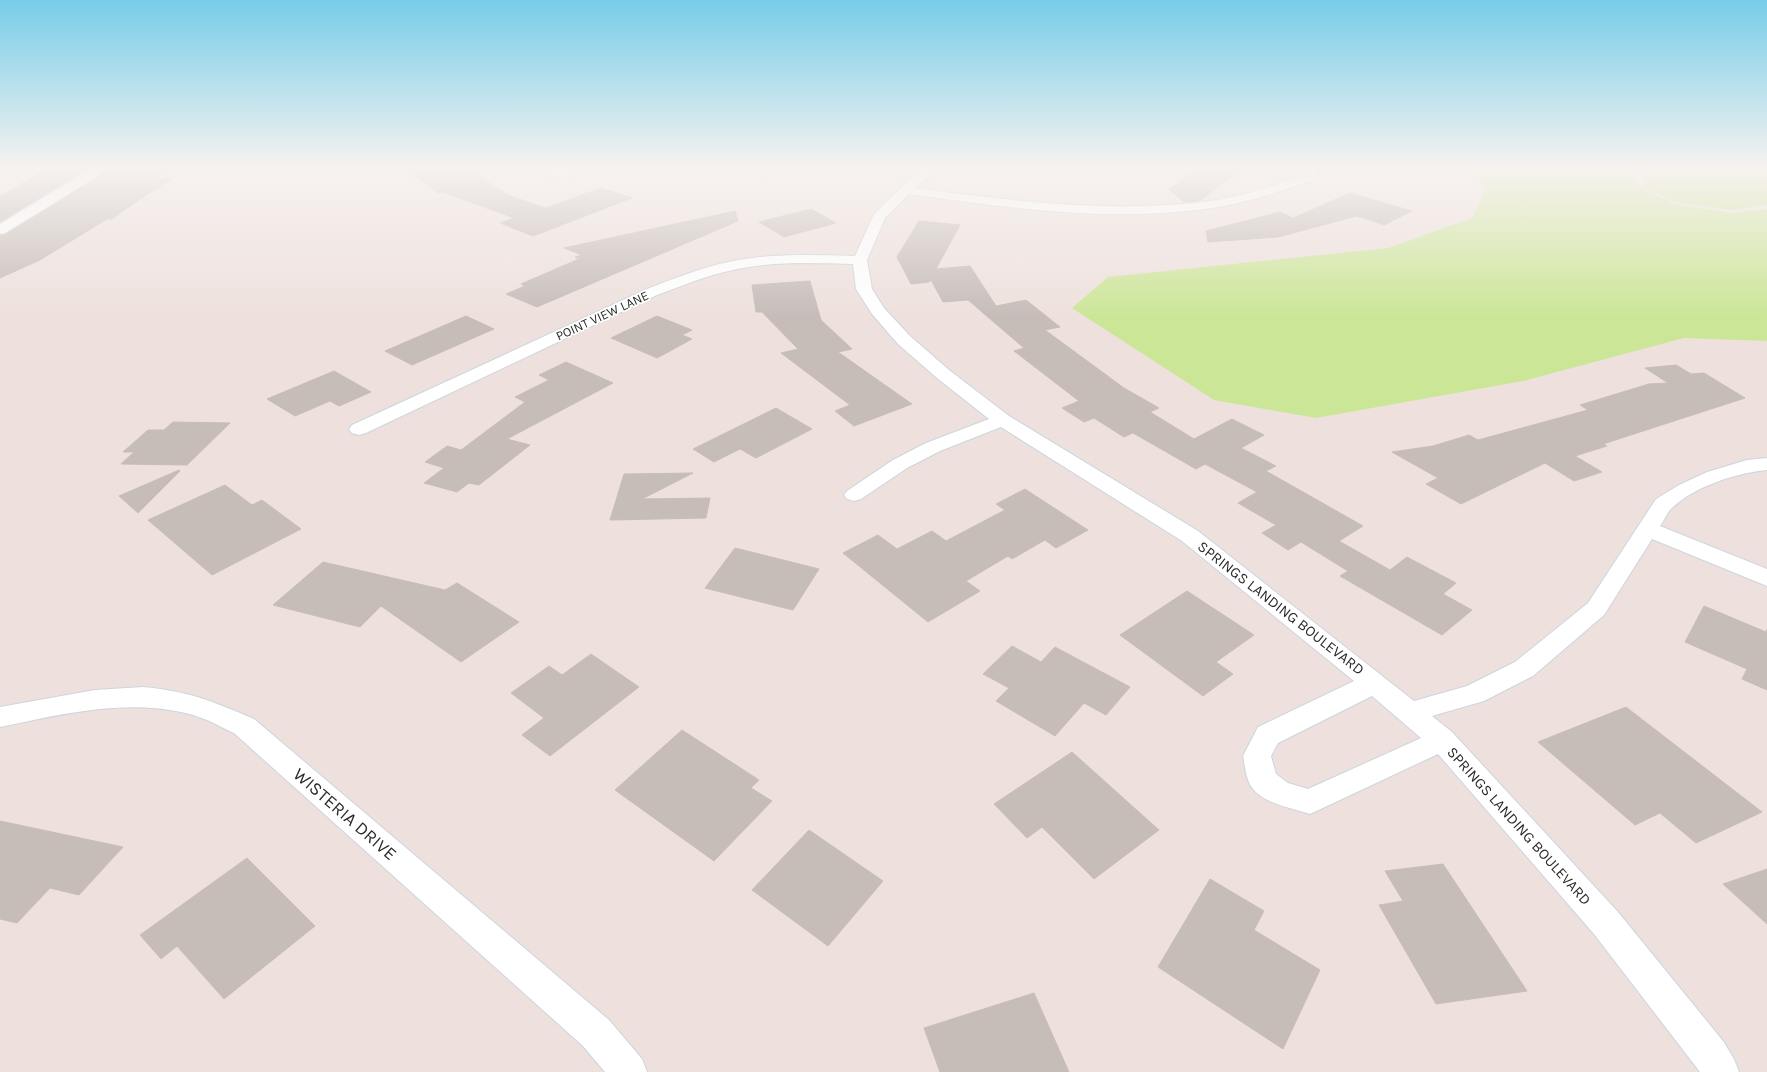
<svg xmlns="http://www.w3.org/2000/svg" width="1767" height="1072" viewBox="0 0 1767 1072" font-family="Karla,sans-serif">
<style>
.green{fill:#cce698}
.building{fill:#c6bdb9;stroke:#c9bdb7}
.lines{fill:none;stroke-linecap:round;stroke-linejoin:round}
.minor-casing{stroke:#cbd5de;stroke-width:2}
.minor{fill:#fff;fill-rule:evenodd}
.labels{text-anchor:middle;stroke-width:3.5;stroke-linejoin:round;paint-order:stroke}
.far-street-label{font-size:13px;fill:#2b2b2b;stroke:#fff}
.street-label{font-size:15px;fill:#2b2b2b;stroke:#fff}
.near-street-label{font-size:18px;fill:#2b2b2b;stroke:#fff}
</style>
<rect width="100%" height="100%" fill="#eee1dd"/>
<g class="green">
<polygon points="1464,166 1635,166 1637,185 1674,204 1733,213 1767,209 1767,341 1684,338 1523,381 1316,418 1214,400 1072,308 1108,277 1388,248 1472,218 1486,189"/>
<polygon points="1642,166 1767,166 1767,205 1730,210 1674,202 1644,186"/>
</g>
<g class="building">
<polygon points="51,166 92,166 0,222 0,197"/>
<polygon points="108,166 174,166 155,179 173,178 140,199 112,219 107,219 40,260 0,278 0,235 6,234 102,175"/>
<polygon points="400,166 463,166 510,196 546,208 601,188 632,198 533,236 500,223 514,218 443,192 438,193"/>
<polygon points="1203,166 1247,166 1199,201 1184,202 1169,189"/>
<polygon points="1350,193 1412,211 1384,225 1357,216 1278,237 1208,242 1206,231 1280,212 1293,218"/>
<polygon points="811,209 836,223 784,237 759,222"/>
<polygon points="735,211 738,221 537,307 506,294 525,286 521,284 579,259 575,257 582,255 564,248"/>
<polygon points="919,221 960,225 936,269 970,266 996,306 1026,300 1060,327 1045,330 1124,388 1159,408 1150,412 1194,439 1232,419 1264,435 1241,448 1276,466 1266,471 1363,526 1339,541 1390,570 1407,557 1456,583 1443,594 1472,610 1442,635 1340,576 1348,571 1301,542 1288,550 1262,533 1276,525 1238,503 1257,492 1205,464 1196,469 1133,433 1124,437 1094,418 1084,422 1062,408 1079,401 1014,351 1024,348 968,300 943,302 931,280 929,282 911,284 897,257"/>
<polygon points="810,281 821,320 852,349 838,352 912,404 854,426 835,411 850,405 781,353 798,349 762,312 756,312 752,285"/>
<polygon points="466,316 494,329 412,365 385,351"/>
<polygon points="657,316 692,330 682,335 692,339 657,358 611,338"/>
<polygon points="566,362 613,383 507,439 530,445 479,485 469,483 457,492 424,483 444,468 425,462 447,446 461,450 525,402 515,397 549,380 539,375"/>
<polygon points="1676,365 1691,374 1704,373 1745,398 1603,444 1607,446 1575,456 1602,472 1574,481 1545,463 1461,504 1426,484 1438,478 1392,452 1433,446 1469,435 1478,440 1588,410 1580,405 1649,384 1668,383 1645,368"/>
<polygon points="334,371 371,392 339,406 330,401 295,416 267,399"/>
<polygon points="776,408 812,429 756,458 740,449 714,462 693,449"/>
<polygon points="173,422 230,423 187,465 121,464 134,452 123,452 148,430 164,430"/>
<polygon points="179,470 180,471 138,513 119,496"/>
<polygon points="693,473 642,499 710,498 706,518 610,520 624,474"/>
<polygon points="225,485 252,505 262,500 301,529 212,575 148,520"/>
<polygon points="1025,489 1088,530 1056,548 1045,540 1012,559 1008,556 966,581 980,591 928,622 843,553 878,535 897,549 932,531 946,541 1005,510 996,504"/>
<polygon points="735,548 819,569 793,610 705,588"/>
<polygon points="323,562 445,590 457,583 519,622 461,662 381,606 360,627 273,605"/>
<polygon points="1187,591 1254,635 1216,662 1233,674 1203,696 1120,635"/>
<polygon points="1704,606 1766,632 1767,629 1767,690 1742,679 1747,669 1685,642"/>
<polygon points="1012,646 1041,662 1055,647 1130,687 1106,715 1084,703 1055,736 996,701 1009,688 983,674"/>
<polygon points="591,654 639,687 550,756 522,735 544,718 511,693 549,666 562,675"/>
<polygon points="1626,707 1762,812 1696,843 1660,813 1635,825 1538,742"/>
<polygon points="682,730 759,780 751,788 772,801 714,861 615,790"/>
<polygon points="1072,752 1159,830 1094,879 1042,827 1027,838 994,804"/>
<polygon points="0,821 123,847 79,895 50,888 17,923 0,919"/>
<polygon points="809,830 883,881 828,946 752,890"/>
<polygon points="247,858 315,926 224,999 177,946 161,959 140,935"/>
<polygon points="1443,864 1527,991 1436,1004 1379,905 1403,901 1385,871"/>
<polygon points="1767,869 1767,924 1723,884"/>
<polygon points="1210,879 1264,911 1254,930 1320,970 1283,1049 1158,967"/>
<polygon points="1034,993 1069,1072 940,1072 924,1028"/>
</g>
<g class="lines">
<defs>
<g id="minor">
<polygon points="95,166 107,166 101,174 5,233 0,234 0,224"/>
<path d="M514,166C526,166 567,165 574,174L568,178L520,170Z"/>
<path d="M926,166H940L915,188C1013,201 1113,214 1211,201C1244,196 1274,185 1305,175L1308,166H1320L1314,180C1281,191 1247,203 1212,208C1111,223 1009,208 909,194L885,218L867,260L872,289L884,308L910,336L949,370L1009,416L1198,531L1414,701L1467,686L1515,662L1588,603L1656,499L1679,485L1707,472L1747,460L1767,458V470C1737,473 1695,486 1672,508C1667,512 1664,521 1660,526L1767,569V586L1652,539L1604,615L1533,676L1484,701L1432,716L1452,732L1618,912L1723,1041L1734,1059L1739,1072H1700L1594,934L1438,754L1310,814C1292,808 1265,804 1253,789C1246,781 1245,766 1243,756L1258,727L1354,681L1182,541L1001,427L940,451L907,468L861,499L854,501L847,499L844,495L847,491L893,460L926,443L989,419L937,378L898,344L872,314L856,289L853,264C813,263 773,261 733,270C707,275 682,286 657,295L366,433L359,435L352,433L349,429L352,425L647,289C675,278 703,267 733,261C773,253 814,255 855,256L874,214L917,172ZM1372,696L1421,738L1308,789L1288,783L1276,774L1271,756L1278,743Z"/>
<path d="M143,687C188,691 212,701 254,719L609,1020L642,1059L647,1072H605L583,1046L234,733C221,727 207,719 193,715C130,697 62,714 0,727V707L95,690Z"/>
</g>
</defs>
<use href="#minor" class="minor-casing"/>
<use href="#minor" class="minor"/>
</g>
<linearGradient id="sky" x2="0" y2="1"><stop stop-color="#77cde9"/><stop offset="0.53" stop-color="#f7f2f0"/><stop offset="1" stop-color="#f7f2f0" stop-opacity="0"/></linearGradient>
<rect width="1767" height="316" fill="url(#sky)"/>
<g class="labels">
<g class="far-street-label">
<text transform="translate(602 315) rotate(-25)" y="5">POINT VIEW LANE</text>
</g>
<g class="street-label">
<text transform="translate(1281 608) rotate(38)" y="5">SPRINGS LANDING BOULEVARD</text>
<text transform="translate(1519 826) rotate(48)" y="5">SPRINGS LANDING BOULEVARD</text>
</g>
<g class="near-street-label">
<text transform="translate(345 814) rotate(41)" y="6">WISTERIA DRIVE</text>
</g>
</g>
</svg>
